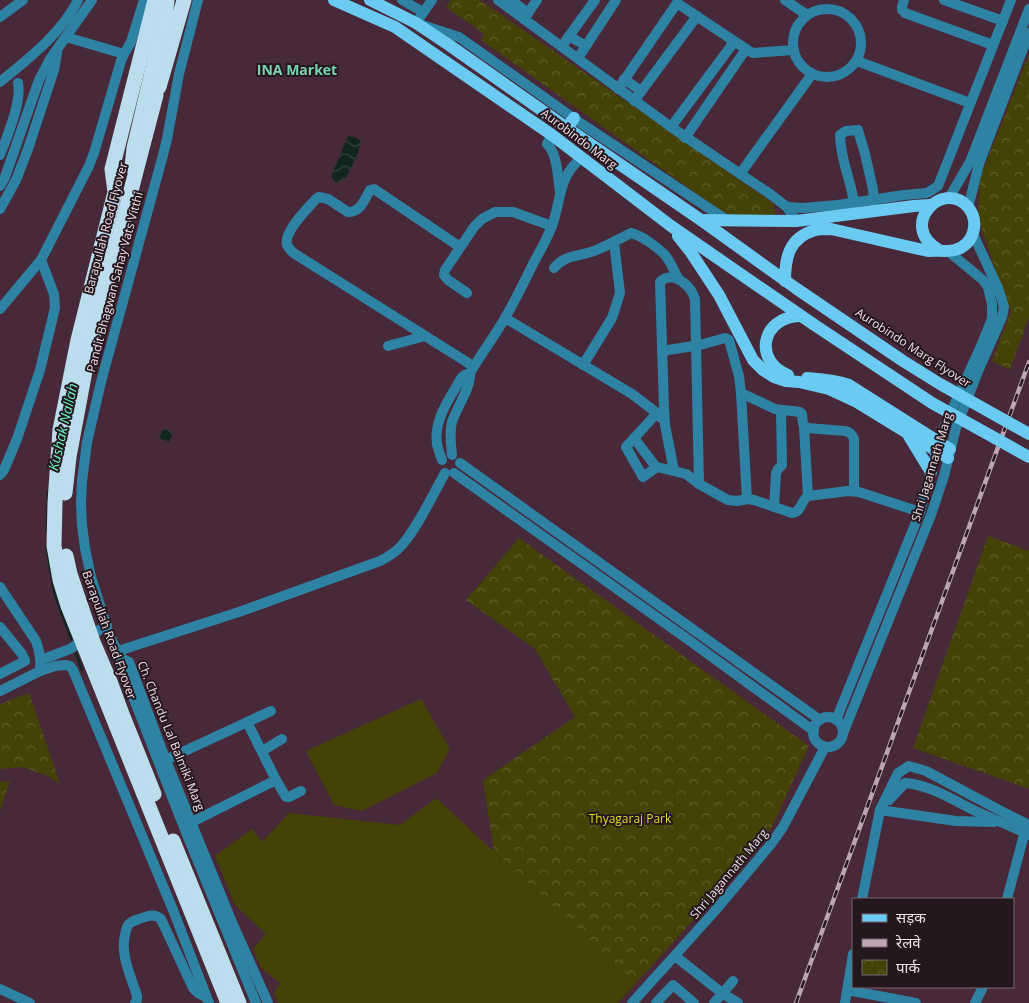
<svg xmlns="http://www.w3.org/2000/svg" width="1029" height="1003" viewBox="0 0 1029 1003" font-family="'Open Sans','Noto Sans Devanagari',sans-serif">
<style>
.park{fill:url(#park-crowns)}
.pitch{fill:#444207}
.water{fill:url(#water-waves)}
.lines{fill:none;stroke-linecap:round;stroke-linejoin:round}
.stream{stroke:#12261f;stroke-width:2.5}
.minor{stroke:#2e83a4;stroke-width:10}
.major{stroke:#6acaf2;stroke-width:12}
.highway{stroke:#bbdded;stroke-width:15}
.rail-casing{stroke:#bda6b1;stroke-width:4.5}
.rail{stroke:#25171e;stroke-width:2.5;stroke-dasharray:8;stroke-linecap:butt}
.major-bridge{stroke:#6acaf2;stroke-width:12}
.highway-bridge{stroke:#bbdded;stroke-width:15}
.labels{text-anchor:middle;stroke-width:4;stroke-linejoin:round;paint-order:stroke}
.street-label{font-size:12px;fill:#f2dee7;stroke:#25171e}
.park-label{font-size:12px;fill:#e1db27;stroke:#25171e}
.neighbourhood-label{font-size:14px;font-weight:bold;fill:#7ad4b2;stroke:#25171e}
.water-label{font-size:14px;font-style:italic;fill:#69f9c8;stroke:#25171e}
</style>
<defs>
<pattern id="park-crowns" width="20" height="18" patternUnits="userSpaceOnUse" patternTransform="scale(1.25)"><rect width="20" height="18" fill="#444207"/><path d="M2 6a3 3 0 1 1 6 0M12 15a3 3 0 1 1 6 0" fill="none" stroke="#5f5d2b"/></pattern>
<pattern id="water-waves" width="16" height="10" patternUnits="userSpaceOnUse" patternTransform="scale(1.25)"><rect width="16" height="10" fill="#12261f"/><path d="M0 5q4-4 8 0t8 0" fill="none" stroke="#354540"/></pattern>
</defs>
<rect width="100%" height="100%" fill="#472939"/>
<g class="park">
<polygon points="451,0 480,0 774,204 775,216 728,216 481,40 484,34 446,7"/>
<polygon points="1029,54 1029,317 1010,370 992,361 1011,311 1000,284 978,218 980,178"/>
<polygon points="988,536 1029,551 1029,789 913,748"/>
<polygon points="519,538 809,746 772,827 725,885 636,983 494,852 483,780 575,717 535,649 466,600"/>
<polygon points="29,693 60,784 48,776 22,767 0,769 0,704"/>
<polygon points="10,781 0,811 0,812 0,782"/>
</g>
<g class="pitch">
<polygon points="421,699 450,749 437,773 362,811 334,805 306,751"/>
<polygon points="436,798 636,983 618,1003 278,1003 274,992 281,984 261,968 253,949 266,934 235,905 215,856 252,829 262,842 289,813 400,825"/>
</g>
<g class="water">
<polygon points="348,136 355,137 361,141 358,153 346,178 338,183 334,181 331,176"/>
<polygon points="164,428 173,432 169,442 159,438"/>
</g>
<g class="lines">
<g class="stream">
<polyline points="47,531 48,492"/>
<polyline points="47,544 47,549 54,592 71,639"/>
<polyline points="76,653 82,670"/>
</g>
<g class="minor">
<polyline points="198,0 179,74 167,139 163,155 101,382 87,442 82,481 81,503 82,525 85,548 91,577 110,637 121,658 121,666 185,830 256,1003"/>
<polyline points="402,0 423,12"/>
<polyline points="432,0 416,23 459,37 582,124 728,221"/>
<polyline points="498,0 671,127 770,194 787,207 796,221"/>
<polyline points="785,0 807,15"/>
<polyline points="904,0 902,7 902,10 905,13 993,45"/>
<polyline points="944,0 1003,21"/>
<polyline points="512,1 528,13"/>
<circle cx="827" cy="43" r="34"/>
<polyline points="0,17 23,0"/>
<polyline points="524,19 537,0"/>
<polyline points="569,36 586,46"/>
<polyline points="66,37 124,54"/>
<polyline points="562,46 595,0"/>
<polyline points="746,49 753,53 794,50"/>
<polyline points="578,58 616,0"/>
<polyline points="857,61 970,103"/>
<polyline points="624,79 641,91"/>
<path d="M0,82C28,59 62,33 78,0"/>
<polyline points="618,89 677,3 746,49 685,138"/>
<polyline points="634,101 697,16"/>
<polyline points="671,127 734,42"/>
<path d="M552,135L547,144C558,155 557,175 560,191"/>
<path d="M0,155C7,136 22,102 18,83"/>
<polyline points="740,174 812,74"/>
<polyline points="0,186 5,177 39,80 50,59 92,0"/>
<polyline points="949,198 970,162 1029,9"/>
<path d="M854,203C851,180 840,159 840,135L846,131L858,130L865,154L873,189L874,204"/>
<polyline points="787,207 803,208 838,205 904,195 927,193 938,186 1011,0"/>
<polyline points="968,208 979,164 1029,33"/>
<polyline points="0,209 16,180 28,149 54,70 57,53"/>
<path d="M460,247L374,189L370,190C365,199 360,213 348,212L328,199L319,197L316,199C308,208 283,232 287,245C289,249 292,252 295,254L473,366"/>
<path d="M554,268C566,254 578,257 594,251C607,246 619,239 631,233C641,235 657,247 664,254C670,260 674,271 678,278"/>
<polyline points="467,293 448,280 444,275 445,270 474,227 482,219 495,212 513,212 552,226"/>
<polyline points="0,309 41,260 89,166 94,153 121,61 124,54 131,42 144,0"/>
<polyline points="505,318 632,394 657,413 661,418"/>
<polyline points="388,346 425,336"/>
<polyline points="662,351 700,345 725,338 729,340 739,376 741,393 747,499"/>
<polyline points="583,365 612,318 620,293 614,242"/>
<path d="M741,393L775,409L800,412L802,414L803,424L807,428L845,431C850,432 852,434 854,439V491"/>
<path d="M657,413L626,447L643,477L657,467L686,474L699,484L728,500L737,501L747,499L754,500L792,513C802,512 801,500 808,496L848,491L859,492L920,512"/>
<polyline points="804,427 808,496"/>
<polyline points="634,438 656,467"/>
<path d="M452,455C451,444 449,433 452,422C456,409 472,385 470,373C481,354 494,337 505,318C515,301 524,282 533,264C540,251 547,239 552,226C561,202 558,175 582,158"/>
<path d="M442,460C440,455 438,449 437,444C433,420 451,396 462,377L465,375L470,373"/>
<polyline points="460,463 820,720"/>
<path d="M674,471L665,425L664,408L660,282C673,269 691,286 695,299L699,484"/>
<polyline points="454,473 690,641 814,731"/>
<polyline points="0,475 4,470 17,439 40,370 55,308 54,294 41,260"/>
<polyline points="774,507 776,473 778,469 782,465 781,410"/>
<path d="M0,587L36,641C40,652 41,660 40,671"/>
<polyline points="0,627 22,654 25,661 0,674"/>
<path d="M118,651L239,612L380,561C388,557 396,552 402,545C419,525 432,496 445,473"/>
<polyline points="121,658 129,662 163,753 231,920 268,1003"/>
<polyline points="41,660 70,649 107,625"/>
<polyline points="0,691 40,671 55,666 65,665 70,666 73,670 173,910 209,1003"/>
<circle cx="828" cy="732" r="15"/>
<polyline points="836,720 920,512 939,441 945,425 981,346 992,319 992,304 988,287 983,280 949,252"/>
<polyline points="842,736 931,515 944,476 956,428 979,369 1002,317 1004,307 1002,300 998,288 973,234"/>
<polyline points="262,751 282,739"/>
<polyline points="161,762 271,711"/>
<polyline points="276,780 286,797 289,797 301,791"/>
<path d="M889,800L905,783C933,785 957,803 982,814C997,821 1014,827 1029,835"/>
<polyline points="880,810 956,821 994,822"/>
<polyline points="192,822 276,780 247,722"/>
<polyline points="862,899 880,810 898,773 909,766 926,771 1001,811 1029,825"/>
<polyline points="1007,899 1026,827"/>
<polyline points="675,956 722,993 738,1003"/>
<polyline points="0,989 30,1003"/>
<polyline points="847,990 916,1003"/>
<path d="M135,1003L137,1000V996C131,976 120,955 125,935C126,931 126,927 129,924C132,921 136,920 139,919C148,916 154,913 161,919L193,988L198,993L206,997"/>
<polyline points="632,1003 714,912 771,844 783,827 825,747"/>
<polyline points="656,1003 673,985 694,1003"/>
<polyline points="714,1003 733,981"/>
<polyline points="845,1003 853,954"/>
<polyline points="975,1003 983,987"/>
</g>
<g class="major">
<polyline points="334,0 395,27 552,135 671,226 813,324"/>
<polyline points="370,0 416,23 449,45 567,128 701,220 797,289"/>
<polyline points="567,128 574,118"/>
<polyline points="701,220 796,221 914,206 930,205"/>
<polyline points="678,236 690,251 719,295 753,360 763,370 774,377 786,381 799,382 829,389 855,401 948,458"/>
<path d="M785,281C785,257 789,238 815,230C820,229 826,229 831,229L928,251C937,250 947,252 955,250C974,245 980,222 968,207C943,178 897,226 939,250"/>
<path d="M788,375C753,361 761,317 800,316"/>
<path d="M807,378C822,379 835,380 849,385L950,449"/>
<polyline points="909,436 931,472"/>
</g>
<g class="highway">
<polyline points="159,87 184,0"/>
<polyline points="132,167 134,148 165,17 167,0"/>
</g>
<defs>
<polyline id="rail" points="796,1003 1029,362"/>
</defs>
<use href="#rail" class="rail-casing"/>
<use href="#rail" class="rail"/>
<g class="major-bridge">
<polyline points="797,289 903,361 940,384 1029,434"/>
<polyline points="813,324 932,403 1029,457"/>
</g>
<g class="highway-bridge">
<polyline points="155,0 112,169 115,192 78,340 60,430 55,502 54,546 60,580 68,606 228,1003"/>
<polyline points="65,493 69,457 88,355 156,95"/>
<polyline points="66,556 70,574 93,642 111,684 122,714 154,794"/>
<polyline points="173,841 239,1003"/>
</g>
</g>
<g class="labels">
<g class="street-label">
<text transform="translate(579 139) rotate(37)" y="4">Aurobindo Marg</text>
<text transform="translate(106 228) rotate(-75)" y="4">Barapullah Road Flyover</text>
<text transform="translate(115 282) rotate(-75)" y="4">Pandit Bhagwan Sahay Vats Vitthi</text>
<text transform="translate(913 348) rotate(33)" y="4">Aurobindo Marg Flyover</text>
<text transform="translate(932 467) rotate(-73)" y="4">Shri Jagannath Marg</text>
<text transform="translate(109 635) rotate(70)" y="4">Barapullah Road Flyover</text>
<text transform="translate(171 736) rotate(68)" y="4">Ch. Chandu Lal Balmiki Marg</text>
<text transform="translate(729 874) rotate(-50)" y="4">Shri Jagannath Marg</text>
</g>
<g class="park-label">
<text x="630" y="823">Thyagaraj Park</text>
</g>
<g class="neighbourhood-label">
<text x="297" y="75">INA Market</text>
</g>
<g class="water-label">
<text transform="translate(63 427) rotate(-77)" y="5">Kushak Nallah</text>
</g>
</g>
<rect x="852" y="898" width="162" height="90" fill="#25171e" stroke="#77676e"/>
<rect x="862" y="914" width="25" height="8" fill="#6acaf2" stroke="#77676e"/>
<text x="896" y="923" font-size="15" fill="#f2dee7">सड़क</text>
<rect x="862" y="939" width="25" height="8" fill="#bda6b1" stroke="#77676e"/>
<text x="896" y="948" font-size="15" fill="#f2dee7">रेलवे</text>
<rect x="862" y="960" width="25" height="15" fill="url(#park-crowns)" stroke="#77676e"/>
<text x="896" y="973" font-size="15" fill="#f2dee7">पार्क</text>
</svg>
